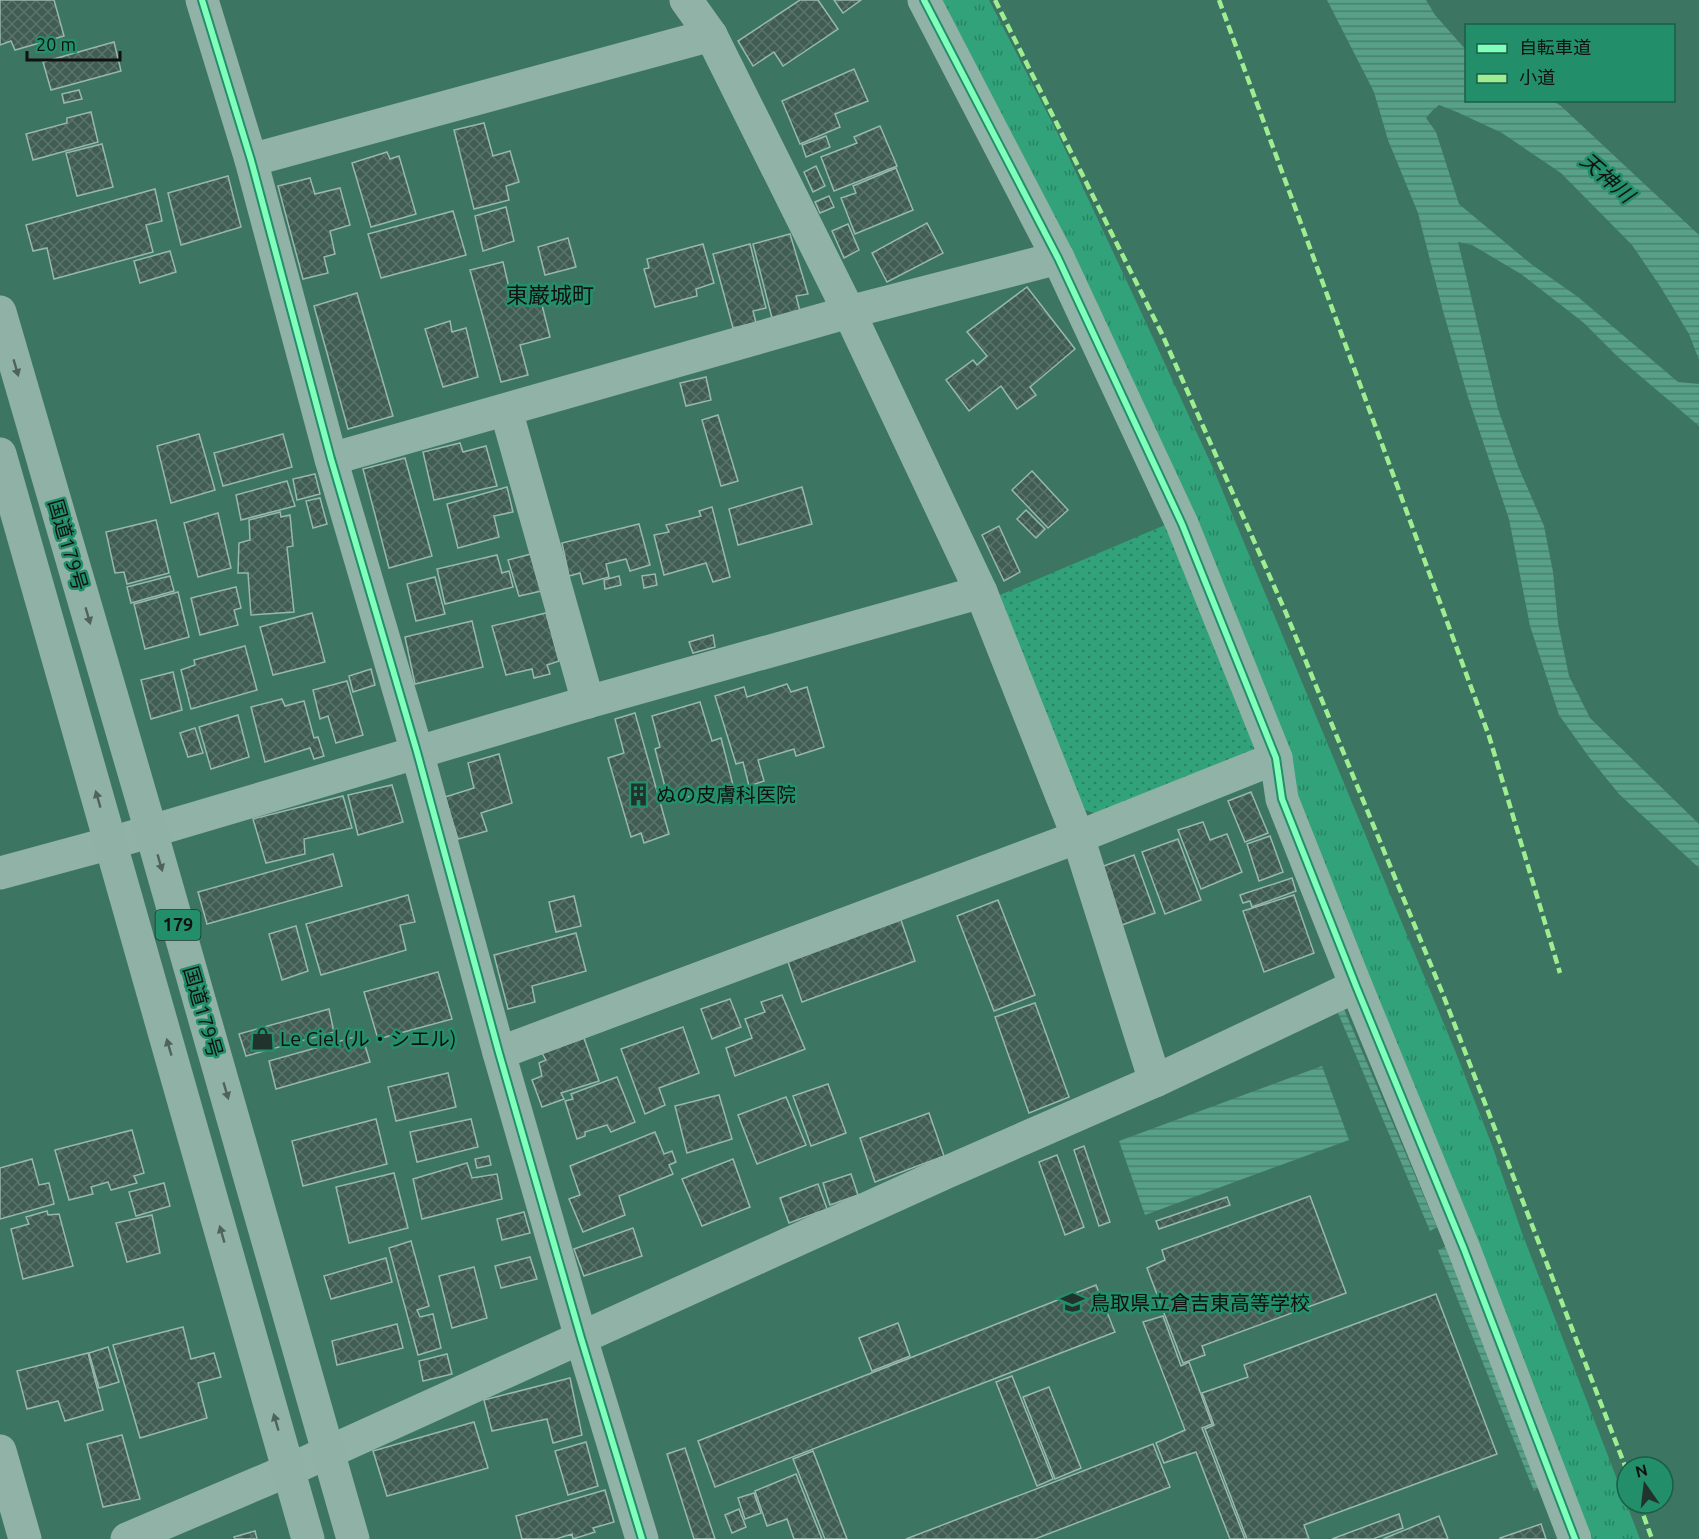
<svg xmlns="http://www.w3.org/2000/svg" width="1699" height="1539" viewBox="0 0 1699 1539" font-family="Ubuntu,'Noto Sans JP',sans-serif">
<style>
.grass{fill:url(#grass-tufts)}
.park{fill:url(#park-dots)}
.water{fill:url(#water-rules)}
.building{fill:url(#building-cross-hatch);stroke:#98b8ad;stroke-width:1.5}
.lines{fill:none;stroke-linecap:round;stroke-linejoin:round}
.minor{stroke:#90b2a7;stroke-width:33}
.highway{stroke:#90b2a6;stroke-width:33}
.quiet{stroke:#9fed91;stroke-width:4.5;stroke-dasharray:9 4.5;stroke-linecap:butt}
.cycleway-casing{stroke:#238f6a;stroke-width:10}
.cycleway{stroke:#80ffba;stroke-width:6}
.oneway{fill:#50625c}
.labels{text-anchor:middle;stroke-width:5;stroke-linejoin:round;paint-order:stroke}
.shield{fill:#238f6a;stroke:#16372c;stroke-width:1.5}
.shield-label{font-size:18px;font-weight:bold;fill:#111}
.street-label{font-size:20px;fill:#111;stroke:#238f6a}
.poi-label{font-size:20px;fill:#111;stroke:#238f6a;text-anchor:start}
.water-label{font-size:21px;font-style:italic;fill:#111;stroke:#238f6a}
.quarter-label{font-size:22px;fill:#111;stroke:#238f6a}
</style>
<defs>
<pattern id="grass-tufts" width="24" height="20" patternUnits="userSpaceOnUse" patternTransform="scale(1.5)"><rect width="24" height="20" fill="#32a27a"/><path d="M3 7l-1-3M5 7V3M7 7l1-3M15 17l-1-3M17 17v-4M19 17l1-3" fill="none" stroke="#298363"/></pattern>
<pattern id="park-dots" width="8" height="8" patternUnits="userSpaceOnUse" patternTransform="scale(1.5)"><rect width="8" height="8" fill="#32a27a"/><path d="M2 2h.1M6 6h.1" fill="none" stroke="#298363" stroke-width="1.8" stroke-linecap="round"/></pattern>
<pattern id="water-rules" width="6" height="5" patternUnits="userSpaceOnUse" patternTransform="scale(1.5)"><rect width="6" height="5" fill="#58a087"/><path d="M0 2.5h6" fill="none" stroke="#47816d"/></pattern>
<pattern id="building-cross-hatch" width="8" height="8" patternUnits="userSpaceOnUse" patternTransform="scale(1.5)"><rect width="8" height="8" fill="#3f5d53"/><path d="M0 0l8 8M0 8l8-8" fill="none" stroke="#5d746c"/></pattern>
</defs>
<rect width="100%" height="100%" fill="#3c7662"/>
<polygon class="grass" points="934,0 989,0 1056,130 1135,299 1213,468 1456,1053 1493,1148 1522,1233 1640,1539 1591,1539 1405,1071"/>
<polygon class="park" points="1172,522 1259,738 1248,757 1097,814 1076,807 1000,595"/>
<g class="water">
<polygon points="1327,0 1426,0 1435,15 1466,50 1466,100 1553,101 1561,106 1699,235 1699,360 1689,334 1660,286 1632,245 1561,173 1502,133 1457,112 1439,105 1432,111 1426,118 1436,132 1459,204 1531,264 1578,297 1678,382 1699,384 1699,426 1619,358 1584,323 1521,274 1472,245 1458,242 1498,409 1518,466 1544,526 1553,572 1558,623 1569,676 1590,718 1699,824 1699,868 1619,794 1589,757 1559,715 1530,626 1509,519 1468,397 1443,311 1418,213 1388,140 1374,92"/>
<polygon points="1344,1009 1437,1227 1430,1231 1338,1013"/>
<polygon points="1322,1066 1349,1140 1145,1215 1119,1141"/>
<polygon points="1447,1246 1541,1485 1534,1491 1438,1250"/>
</g>
<g class="building">
<polygon points="0,0 54,0 64,36 15,50 11,41 0,45"/>
<polygon points="800,0 818,0 838,29 783,66 774,52 753,66 738,41"/>
<polygon points="834,0 861,0 843,13"/>
<polygon points="114,42 121,71 51,90 43,62"/>
<polygon points="854,69 868,101 835,114 840,127 800,144 782,101"/>
<polygon points="79,90 82,99 64,103 62,94"/>
<polygon points="91,112 98,142 33,160 26,134 67,123 67,118"/>
<polygon points="484,123 493,156 510,151 519,182 506,186 509,200 474,209 454,130"/>
<polygon points="880,126 897,166 834,191 821,157 857,143 854,137"/>
<polygon points="826,136 830,147 806,157 802,145"/>
<polygon points="102,144 113,187 77,196 66,153"/>
<polygon points="387,152 390,159 399,156 416,214 371,227 352,163"/>
<polygon points="816,166 825,186 813,192 804,172"/>
<polygon points="896,168 913,210 855,234 841,198 856,193 853,186"/>
<polygon points="228,176 241,227 181,245 168,193"/>
<polygon points="310,178 315,194 340,188 350,225 330,231 335,254 324,257 328,273 303,279 278,186"/>
<polygon points="155,189 162,221 146,225 153,252 54,279 47,248 33,251 26,225"/>
<polygon points="829,196 834,207 820,213 815,202"/>
<polygon points="506,207 514,241 483,251 475,216"/>
<polygon points="453,211 466,255 381,278 368,234"/>
<polygon points="927,223 943,253 887,282 872,253"/>
<polygon points="848,224 859,250 844,258 832,231"/>
<polygon points="790,234 808,294 796,296 800,311 772,318 753,244"/>
<polygon points="568,238 576,267 545,275 538,247"/>
<polygon points="703,244 714,283 696,289 697,296 655,307 644,269 649,268 647,259"/>
<polygon points="750,244 766,308 753,311 756,323 733,328 713,254"/>
<polygon points="170,251 176,272 140,283 134,261"/>
<polygon points="503,262 510,292 537,285 550,337 520,345 528,375 501,382 470,270"/>
<polygon points="1027,287 1075,349 1030,387 1036,395 1017,409 1001,386 969,411 946,380 973,360 977,365 987,356 967,332"/>
<polygon points="357,293 393,416 348,429 314,306"/>
<polygon points="450,321 452,332 466,328 478,377 443,387 425,329"/>
<polygon points="706,377 711,400 686,406 680,383"/>
<polygon points="718,415 738,481 721,486 702,420"/>
<polygon points="199,434 215,490 171,503 157,446"/>
<polygon points="283,434 292,467 223,486 214,453"/>
<polygon points="460,443 463,452 486,446 497,486 434,500 423,452"/>
<polygon points="405,458 432,556 389,568 363,469"/>
<polygon points="1032,471 1068,510 1048,528 1012,490"/>
<polygon points="315,474 320,494 297,500 293,479"/>
<polygon points="287,481 295,506 241,520 236,495"/>
<polygon points="507,487 513,512 494,516 499,537 458,548 447,504"/>
<polygon points="802,487 812,524 738,545 729,509"/>
<polygon points="320,498 327,524 313,528 306,501"/>
<polygon points="712,507 730,577 713,582 706,563 664,575 654,535 669,532 666,525 701,516 699,511"/>
<polygon points="1026,510 1045,529 1036,538 1017,519"/>
<polygon points="280,512 281,517 290,515 293,546 287,547 294,612 251,615 248,573 238,573 239,543 250,540 249,520"/>
<polygon points="218,513 231,568 198,577 184,523"/>
<polygon points="156,520 169,573 127,584 124,572 115,573 106,532"/>
<polygon points="639,524 650,565 630,571 626,559 606,564 609,577 583,584 580,573 569,576 562,543"/>
<polygon points="999,526 1020,572 1004,581 982,535"/>
<polygon points="535,553 546,590 519,596 508,560"/>
<polygon points="497,555 502,573 509,571 513,587 445,604 437,569"/>
<polygon points="655,574 657,585 644,588 642,576"/>
<polygon points="170,576 174,591 131,603 127,587"/>
<polygon points="619,576 621,585 605,589 604,580"/>
<polygon points="435,577 445,614 416,621 407,584"/>
<polygon points="236,587 241,608 234,610 238,625 200,635 191,598"/>
<polygon points="178,592 189,637 145,649 134,604"/>
<polygon points="312,613 325,662 273,675 260,627"/>
<polygon points="546,613 559,661 547,665 550,674 534,678 532,669 506,675 492,626"/>
<polygon points="472,621 483,667 415,684 405,637"/>
<polygon points="713,635 715,647 693,653 689,642"/>
<polygon points="245,646 257,690 191,709 181,670 195,665 194,660"/>
<polygon points="371,669 375,685 353,692 349,676"/>
<polygon points="173,672 182,710 151,719 141,680"/>
<polygon points="347,681 363,735 336,743 328,716 320,719 313,690"/>
<polygon points="787,684 791,692 807,687 824,747 796,756 794,749 758,760 764,781 749,786 743,762 736,764 715,696 744,687 747,697"/>
<polygon points="282,699 285,706 304,701 314,738 318,737 324,756 314,759 310,748 265,762 251,707"/>
<polygon points="700,702 712,741 721,738 733,785 669,802 655,749 660,747 652,716"/>
<polygon points="635,713 669,834 644,843 641,833 631,837 608,758 624,753 615,719"/>
<polygon points="238,715 249,757 211,769 199,727"/>
<polygon points="195,728 203,753 188,757 180,733"/>
<polygon points="499,754 512,803 481,813 487,831 458,839 445,797 474,788 468,763"/>
<polygon points="392,785 403,822 358,835 348,795"/>
<polygon points="1251,792 1268,833 1245,842 1228,801"/>
<polygon points="343,796 352,828 304,839 305,854 266,863 253,819"/>
<polygon points="1203,822 1210,840 1227,834 1242,872 1201,889 1178,830"/>
<polygon points="1270,836 1283,872 1259,881 1247,844"/>
<polygon points="1178,839 1201,900 1165,914 1142,852"/>
<polygon points="333,854 342,886 207,924 198,892"/>
<polygon points="1134,855 1155,913 1122,925 1101,867"/>
<polygon points="1292,878 1296,891 1252,907 1250,901 1243,903 1240,895"/>
<polygon points="408,895 415,922 400,925 406,950 321,975 306,924"/>
<polygon points="1294,895 1314,953 1264,972 1243,911"/>
<polygon points="574,896 581,926 556,932 549,902"/>
<polygon points="998,900 1035,995 994,1011 957,916"/>
<polygon points="901,920 915,961 802,1002 787,959"/>
<polygon points="296,926 308,971 282,980 269,934"/>
<polygon points="576,933 586,971 532,986 535,1002 508,1009 494,955"/>
<polygon points="438,972 452,1019 378,1039 364,992"/>
<polygon points="782,995 805,1049 735,1076 726,1048 752,1038 745,1019 765,1012 761,1002"/>
<polygon points="730,999 741,1027 712,1039 701,1009"/>
<polygon points="1035,1003 1069,1097 1029,1113 995,1017"/>
<polygon points="329,1009 334,1032 246,1056 239,1034"/>
<polygon points="683,1027 699,1073 659,1088 665,1105 645,1114 621,1049"/>
<polygon points="362,1035 370,1062 276,1089 269,1061"/>
<polygon points="584,1038 599,1081 561,1093 564,1099 542,1107 532,1080 542,1076 539,1063 546,1060 542,1053"/>
<polygon points="448,1073 456,1107 396,1121 388,1087"/>
<polygon points="617,1077 635,1122 611,1132 607,1125 585,1132 585,1136 577,1139 565,1101 573,1099 571,1094"/>
<polygon points="828,1084 846,1133 811,1146 793,1096"/>
<polygon points="719,1095 732,1139 687,1153 675,1106"/>
<polygon points="786,1097 806,1145 757,1164 738,1115"/>
<polygon points="929,1113 944,1156 875,1182 860,1138"/>
<polygon points="376,1119 387,1164 303,1186 292,1141"/>
<polygon points="471,1119 478,1147 417,1162 410,1132"/>
<polygon points="132,1130 144,1173 134,1176 137,1183 111,1190 108,1182 91,1187 93,1194 69,1200 55,1150"/>
<polygon points="655,1132 664,1154 672,1151 676,1162 669,1165 673,1174 619,1196 625,1215 583,1232 569,1199 580,1195 570,1166"/>
<polygon points="1084,1146 1110,1222 1099,1226 1074,1150"/>
<polygon points="1057,1155 1084,1227 1065,1235 1039,1162"/>
<polygon points="489,1156 491,1165 477,1168 475,1159"/>
<polygon points="32,1159 39,1185 49,1183 54,1204 0,1219 0,1168"/>
<polygon points="733,1159 750,1207 702,1226 682,1179"/>
<polygon points="467,1163 472,1178 497,1174 502,1199 422,1219 413,1179"/>
<polygon points="394,1173 408,1228 349,1243 336,1187"/>
<polygon points="851,1174 858,1195 830,1205 823,1183"/>
<polygon points="164,1183 170,1206 136,1216 129,1192"/>
<polygon points="818,1184 827,1209 789,1223 780,1198"/>
<polygon points="1310,1196 1346,1293 1202,1346 1205,1355 1183,1363 1147,1268 1165,1260 1162,1250"/>
<polygon points="1227,1197 1230,1205 1159,1229 1156,1221"/>
<polygon points="47,1211 48,1215 59,1214 73,1266 23,1279 11,1229 29,1224 26,1217"/>
<polygon points="524,1212 530,1233 502,1240 497,1219"/>
<polygon points="152,1215 160,1253 127,1262 116,1223"/>
<polygon points="633,1228 642,1256 584,1276 574,1249"/>
<polygon points="411,1241 429,1306 417,1310 420,1317 433,1314 441,1348 418,1355 389,1248"/>
<polygon points="530,1257 537,1279 501,1288 495,1266"/>
<polygon points="386,1258 392,1282 331,1299 324,1276"/>
<polygon points="474,1267 487,1318 452,1328 439,1276"/>
<polygon points="1096,1285 1115,1332 715,1487 698,1441"/>
<polygon points="1436,1294 1497,1454 1304,1525 1309,1539 1247,1539 1205,1429 1214,1425 1202,1393 1248,1377 1244,1365"/>
<polygon points="1163,1316 1181,1366 1189,1362 1212,1424 1202,1428 1245,1539 1230,1539 1196,1452 1164,1463 1156,1443 1185,1430 1143,1322"/>
<polygon points="898,1323 910,1356 872,1371 859,1338"/>
<polygon points="397,1324 403,1348 337,1365 332,1341"/>
<polygon points="183,1327 191,1359 214,1353 221,1377 198,1383 207,1418 140,1438 113,1345"/>
<polygon points="108,1347 119,1382 99,1388 89,1353"/>
<polygon points="88,1353 103,1410 65,1421 58,1401 27,1409 17,1371"/>
<polygon points="447,1354 452,1374 423,1381 419,1361"/>
<polygon points="1012,1376 1053,1479 1037,1486 996,1382"/>
<polygon points="570,1378 582,1435 553,1443 547,1419 492,1431 484,1400"/>
<polygon points="1049,1387 1081,1468 1055,1479 1023,1397"/>
<polygon points="474,1422 488,1468 387,1496 373,1451"/>
<polygon points="122,1435 140,1499 103,1507 87,1444"/>
<polygon points="586,1442 598,1486 568,1495 555,1451"/>
<polygon points="1153,1444 1170,1487 1035,1539 906,1539"/>
<polygon points="685,1448 715,1539 694,1539 667,1454"/>
<polygon points="813,1451 847,1539 825,1539 793,1459"/>
<polygon points="796,1474 822,1539 794,1539 787,1519 767,1526 755,1491"/>
<polygon points="605,1490 614,1522 593,1528 595,1532 573,1539 572,1534 556,1539 522,1539 516,1516"/>
<polygon points="754,1493 761,1513 745,1519 738,1498"/>
<polygon points="739,1509 746,1527 732,1533 725,1515"/>
<polygon points="1399,1514 1403,1528 1373,1539 1332,1539"/>
<polygon points="1439,1516 1448,1539 1383,1539"/>
<polygon points="1541,1524 1546,1539 1500,1539 1500,1538"/>
<polygon points="255,1531 257,1539 235,1539 234,1537"/>
</g>
<g class="lines">
<g class="minor">
<polyline points="202,0 251,160 331,459 417,752 499,1053 581,1338 642,1539"/>
<polyline points="686,0 711,35 849,312 981,592 1078,837 1155,1081"/>
<polyline points="924,0 1058,258 1182,524 1276,758 1282,799 1356,986 1464,1249 1575,1539"/>
<polyline points="251,160 711,35"/>
<polyline points="506,410 588,702"/>
<polyline points="331,459 849,312 1058,258"/>
<polyline points="0,873 111,843 588,702 981,592"/>
<polyline points="499,1053 1078,837 1276,758"/>
<polyline points="0,1451 25,1539"/>
<polyline points="127,1539 289,1470 947,1172 1155,1081 1356,986"/>
</g>
<g class="highway">
<polyline points="0,312 151,831 353,1539"/>
<polyline points="0,454 308,1539"/>
</g>
<g class="quiet">
<polyline points="995,0 1162,334 1286,613 1442,992 1627,1471"/>
<polyline points="1219,0 1489,736 1560,973"/>
<polyline points="1639,1503 1652,1539"/>
</g>
<defs>
<g id="cycleway">
<polyline points="202,0 251,160 331,459 417,752 499,1053 581,1338 642,1539"/>
<polyline points="924,0 1058,258 1182,524 1276,758 1282,799 1356,986 1464,1249 1575,1539"/>
</g>
</defs>
<use href="#cycleway" class="cycleway-casing"/>
<use href="#cycleway" class="cycleway"/>
</g>
<defs><path id="oneway-solid" d="M-6-.8H1V-3.2L6.5 0L1 3.2V.8H-6Z" transform="scale(1.5)"/></defs>
<g class="oneway">
<use href="#oneway-solid" transform="translate(16 368) rotate(74)"/>
<use href="#oneway-solid" transform="translate(88 616) rotate(74)"/>
<use href="#oneway-solid" transform="translate(98 799) rotate(-106)"/>
<use href="#oneway-solid" transform="translate(160 863) rotate(74)"/>
<use href="#oneway-solid" transform="translate(169 1047) rotate(-106)"/>
<use href="#oneway-solid" transform="translate(226 1091) rotate(74)"/>
<use href="#oneway-solid" transform="translate(222 1234) rotate(-106)"/>
<use href="#oneway-solid" transform="translate(276 1422) rotate(-106)"/>
</g>
<defs>
<symbol id="building-bare" viewBox="-9 -9 18 18"><path d="M-4-6H4V6H1V3H-1V6H-4ZM-2.5-4.3h1.7v1.8h-1.7ZM.8-4.3h1.7v1.8H.8ZM-2.5-1h1.7V.8h-1.7ZM.8-1h1.7V.8H.8Z" fill="#20342d" stroke="#238f6a" stroke-width="2.5" paint-order="stroke"/></symbol>
<symbol id="shop-bare" viewBox="-9 -9 18 18"><path d="M-5-2.5h2.3a2.7 3.5 0 0 1 5.4 0H5L5.5 6h-11ZM-1.5-2.5h3a1.5 2.3 0 0 0-3 0Z" fill="#20342d" stroke="#238f6a" stroke-width="2.5" paint-order="stroke"/></symbol>
<symbol id="school-bare" viewBox="-9 -9 18 18"><path d="M0-5L7-2L0 1L-7-2ZM-4 1L0 2.5L4 1V4Q0 6-4 4Z" fill="#20342d" stroke="#238f6a" stroke-width="2.5" paint-order="stroke"/></symbol>
</defs>
<g fill-rule="evenodd">
<use href="#building-bare" x="622" y="778" width="33" height="33"/>
<use href="#shop-bare" x="246" y="1022" width="33" height="33"/>
<use href="#school-bare" x="1056" y="1286" width="33" height="33"/>
</g>
<g class="labels">
<rect class="shield" x="155.5" y="910" width="45" height="30" rx="4.5"/>
<g class="shield-label">
<text x="178" y="931">179</text>
</g>
<g class="street-label">
<text transform="translate(68 545) rotate(74)" y="7">国道179号</text>
<text transform="translate(203 1012) rotate(74)" y="7">国道179号</text>
</g>
<g class="poi-label">
<text x="656" y="802">ぬの皮膚科医院</text>
<text x="280" y="1046">Le Ciel (ル・シエル)</text>
<text x="1090" y="1310">鳥取県立倉吉東高等学校</text>
</g>
<g class="water-label">
<text transform="translate(1607 178) rotate(41)" y="7">天神川</text>
</g>
<g class="quarter-label">
<text x="550" y="303">東巌城町</text>
</g>
</g>
<rect x="1465" y="24" width="210" height="78" fill="#238f6a" stroke="#1c5d46" stroke-width="1.5"/>
<rect x="1477" y="44" width="30" height="9" fill="#80ffba" stroke="#1c5d46" stroke-width="1.5"/>
<text x="1519" y="54" font-size="18" fill="#111111">自転車道</text>
<rect x="1477" y="74" width="30" height="9" fill="#9fed91" stroke="#1c5d46" stroke-width="1.5"/>
<text x="1519" y="84" font-size="18" fill="#111111">小道</text>
<g transform="translate(1645 1485) rotate(346)"><circle r="28" fill="#238f6a" stroke="#1c5d46" stroke-width="1.5"/>
<path d="M0-4.5L10 22L0 15L-10 22Z" fill="#20342d"/>
<text y="-9" font-size="16" font-weight="bold" text-anchor="middle" fill="#111111">N</text>
</g>
<path d="M27 51v9h93v-9" fill="none" stroke="#111111" stroke-width="3"/>
<text x="36" y="51" font-size="18" fill="#111111" stroke="#238f6a" stroke-width="4.5" paint-order="stroke">20 m</text>
</svg>
